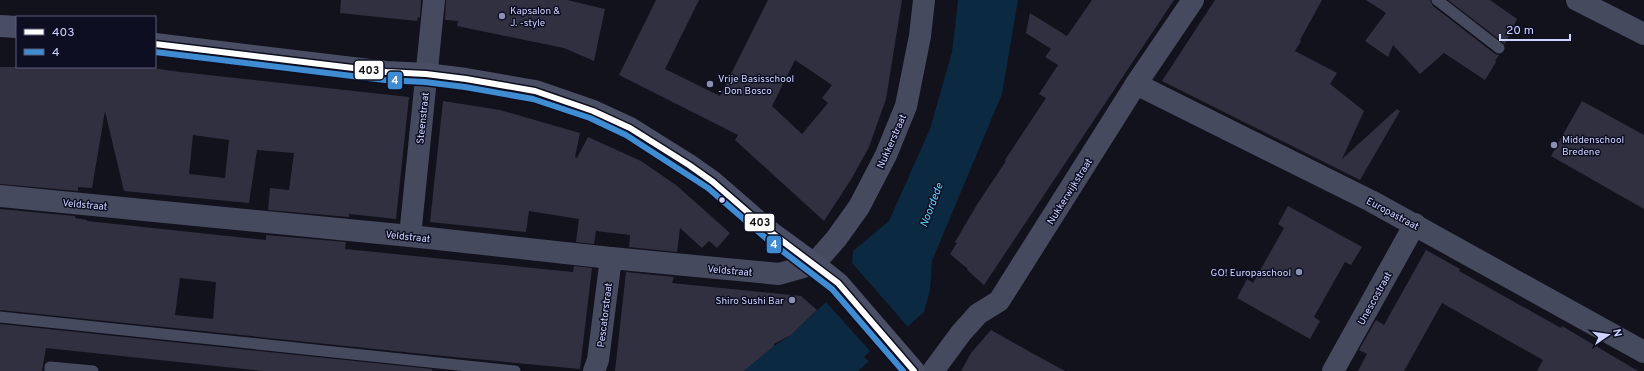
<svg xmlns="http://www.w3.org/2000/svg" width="1644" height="371" viewBox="0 0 1644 371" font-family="Overpass,sans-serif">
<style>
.water{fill:#0b2940}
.pier{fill:#12121d}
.building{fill:#303040;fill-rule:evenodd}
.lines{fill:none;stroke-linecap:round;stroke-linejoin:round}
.lane{stroke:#464a5e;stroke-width:11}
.street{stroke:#464a5e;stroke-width:22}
.secondary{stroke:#494e64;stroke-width:22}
.bus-1-casing{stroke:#0d0e22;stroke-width:9}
.bus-2-casing{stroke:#0d0e22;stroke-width:9}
.bus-1{stroke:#fff;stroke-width:6}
.bus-2{stroke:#408cd2;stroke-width:6}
.poi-dot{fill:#8c8fb0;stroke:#0d0e22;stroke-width:1.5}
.bus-dot{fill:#ced3ff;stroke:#0d0e22;stroke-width:1.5}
.labels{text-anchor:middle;stroke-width:3;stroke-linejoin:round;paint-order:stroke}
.poi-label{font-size:10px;fill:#ced3ff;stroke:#0d0e22;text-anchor:start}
.street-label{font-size:10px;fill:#ced3ff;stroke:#0d0e22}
.water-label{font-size:11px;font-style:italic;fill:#5cd6ff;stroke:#0d0e22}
.line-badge{stroke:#0d0e22;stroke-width:1.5}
.badge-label{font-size:11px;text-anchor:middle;font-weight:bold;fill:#fff}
.pale-badge-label{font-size:11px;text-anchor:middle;font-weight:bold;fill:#111}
</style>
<rect width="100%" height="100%" fill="#12121d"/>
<polygon class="water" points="958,0 1018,0 1002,94 932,261 930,290 924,312 858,371 744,371 774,346 791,335 826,302 852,263 853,251 889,221 930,129 952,52"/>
<polygon class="pier" points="852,263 909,328 871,363 864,357 870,351 826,302"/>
<g class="building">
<polygon points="341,0 421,0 420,18 418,17 417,21 340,13"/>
<polygon points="446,0 567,0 605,9 594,61 564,48 457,26 458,21 445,20"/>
<path d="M656,0H699L665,69L720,96L768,0H902L886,99L869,147L852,178L824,221L735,140L738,135L619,75ZM795,60L832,85L822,98L828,103L802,134L772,106Z"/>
<polygon points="1092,0 1174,0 984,285 967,270 968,269 950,254 957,243 955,242 978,203 1006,161 1005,160 1046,98 1039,94 1058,65 1045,57 1051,49 1026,33 1030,13 1067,36"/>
<polygon points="1215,0 1322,0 1300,40 1301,41 1295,51 1337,73 1330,84 1364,111 1342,159 1397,109 1400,111 1360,180 1162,81"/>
<polygon points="1366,0 1430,0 1433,6 1495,54 1499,55 1495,61 1496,62 1485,80 1444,53 1420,74 1393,45 1388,57 1365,41 1386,13"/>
<polygon points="1448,0 1490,0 1517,19 1505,44"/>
<path d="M0,67H146L172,71L409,97L396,219L349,214V217L268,210L270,188L289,190L294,153L257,150L249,203L124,191L105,111L92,188L78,187V191L0,184ZM193,135L229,140L225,178L189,174Z"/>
<polygon points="443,101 500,110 580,133 575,157 577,158 588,137 641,161 676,185 730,233 717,248 709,241 702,248 680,228 677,252 629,247 630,235 596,231 594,244 576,242 579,219 529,211 526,232 430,222"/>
<polygon points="1582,101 1644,135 1644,209 1551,156"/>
<polygon points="1288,206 1362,247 1351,265 1345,262 1314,317 1320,321 1310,339 1237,298 1247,279 1253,283 1284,228 1278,224"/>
<path d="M0,209L75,216V218L87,220V221L266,240V235L346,242L345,249L494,264L573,272L574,266L592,268L580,369L433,355L0,310ZM180,278L216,282L213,319L175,315Z"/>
<polygon points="1426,250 1460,269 1459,271 1561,328 1562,326 1638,371 1537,371 1543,360 1442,303 1404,371 1358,371 1367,354 1359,350 1376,320 1384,325"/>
<polygon points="626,272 674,277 672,283 801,296 817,310 791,335 774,344 774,346 744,371 615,371"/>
<polygon points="0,324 432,369 432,371 264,371 46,348 42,371 0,371"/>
<polygon points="991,330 1032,353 1065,371 961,371 971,353"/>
</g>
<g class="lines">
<g class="lane">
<polyline points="1437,0 1499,48"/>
<polyline points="0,317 515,371"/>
<polyline points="50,371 50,367 93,371"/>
</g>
<g class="street">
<polyline points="1577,0 1644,34"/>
<polyline points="1136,84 1371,201 1644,352"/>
<polyline points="0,196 410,236 611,258 779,274 814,264 836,239 859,207 886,155 906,106 920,36 924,0"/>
<polyline points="410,236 434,0"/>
<polyline points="594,371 598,360 611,258"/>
<polyline points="933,371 961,333 978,314 999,301 1136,84 1193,0"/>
<polyline points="1333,371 1415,224"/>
</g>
<g class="secondary">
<polyline points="0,26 17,27"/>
<polyline points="155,44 386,72 426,74 466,79 535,91 593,111 630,128 689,165 713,182 773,234 814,264 838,283 914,371"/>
</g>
<defs>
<polyline id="bus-1" points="155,44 386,72 426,74 466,79 535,91 593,111 630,128 689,165 713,182 773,234 838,283 914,371"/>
<polyline id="bus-2" points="155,52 385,80 425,82 465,87 533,99 590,118 626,135 708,188 768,240 832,289 903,371"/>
</defs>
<use href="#bus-1" class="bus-1-casing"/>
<use href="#bus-2" class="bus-2-casing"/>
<use href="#bus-1" class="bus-1"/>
<use href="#bus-2" class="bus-2"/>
</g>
<g class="poi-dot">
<circle cx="502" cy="16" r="4"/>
<circle cx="710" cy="84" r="4"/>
<circle cx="1554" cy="145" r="4"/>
<circle cx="1299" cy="272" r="4"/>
<circle cx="792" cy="300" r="4"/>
</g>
<circle class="bus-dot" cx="722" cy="200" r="3.5"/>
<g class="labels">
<g class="poi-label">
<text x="510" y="14">Kapsalon &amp;<tspan x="510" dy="12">J. -style</tspan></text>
<text x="718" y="82">Vrije Basisschool<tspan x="718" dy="12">- Don Bosco</tspan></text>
<text x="1562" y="143">Middenschool<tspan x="1562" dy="12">Bredene</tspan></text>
<text x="1291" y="276" text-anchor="end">GO! Europaschool</text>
<text x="784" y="304" text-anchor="end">Shiro Sushi Bar</text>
</g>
<g class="street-label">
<text transform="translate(422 118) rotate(-84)" y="4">Steenstraat</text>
<text transform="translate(891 141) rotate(-66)" y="4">Nukkerstraat</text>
<text transform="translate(1069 191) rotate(-58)" y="4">Nukkerwijkstraat</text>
<text transform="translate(85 204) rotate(5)" y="4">Veldstraat</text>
<text transform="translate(1393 213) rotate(28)" y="4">Europastraat</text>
<text transform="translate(408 236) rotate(6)" y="4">Veldstraat</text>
<text transform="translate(730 270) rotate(5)" y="4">Veldstraat</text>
<text transform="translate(1374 298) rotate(-61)" y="4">Unescostraat</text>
<text transform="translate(604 315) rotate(-83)" y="4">Pescatorstraat</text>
</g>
<g class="water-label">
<text transform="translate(931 205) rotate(-69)" y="4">Noordede</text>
</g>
</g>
<g class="line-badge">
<rect x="354" y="60" width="30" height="20" rx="4" fill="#fff"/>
<rect x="387" y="71" width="16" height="19" rx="4" fill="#408cd2"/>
<rect x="744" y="213" width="31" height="19" rx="4" fill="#fff"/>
<rect x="766" y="235" width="16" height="19" rx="4" fill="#408cd2"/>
</g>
<g class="badge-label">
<text x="395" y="84">4</text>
<text x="774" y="248">4</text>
</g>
<g class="pale-badge-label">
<text x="369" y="74">403</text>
<text x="760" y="226">403</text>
</g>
<rect x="16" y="16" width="140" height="52" fill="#0d0e22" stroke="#5a5d7a"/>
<rect x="24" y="29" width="20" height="6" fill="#ffffff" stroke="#5a5d7a"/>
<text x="52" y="36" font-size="12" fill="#ced3ff">403</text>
<rect x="24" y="49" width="20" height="6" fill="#408cd2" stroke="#5a5d7a"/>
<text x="52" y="56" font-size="12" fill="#ced3ff">4</text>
<g transform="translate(1608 335) rotate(77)" stroke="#0d0e22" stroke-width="3" paint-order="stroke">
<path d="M0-3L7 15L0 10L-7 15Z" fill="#ced3ff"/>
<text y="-6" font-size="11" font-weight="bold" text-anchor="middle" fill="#ced3ff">N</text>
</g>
<path d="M1500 34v6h70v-6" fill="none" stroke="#ced3ff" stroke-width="2"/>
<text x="1506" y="34" font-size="12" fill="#ced3ff" stroke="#0d0e22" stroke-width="3" paint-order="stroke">20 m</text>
</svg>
